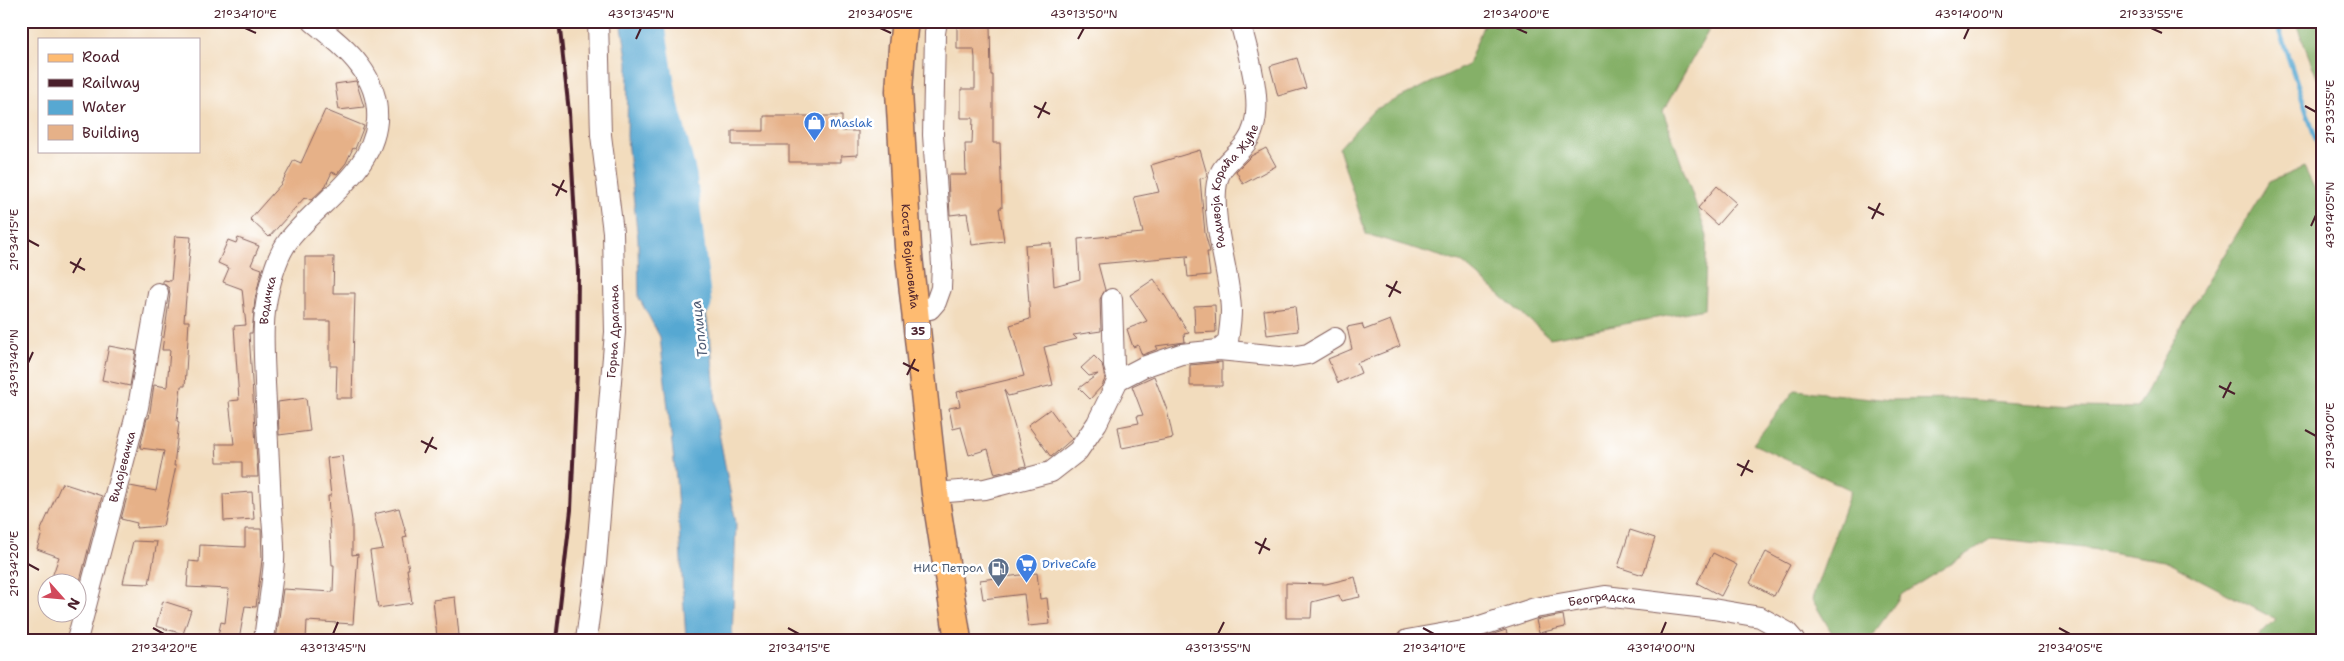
<svg xmlns="http://www.w3.org/2000/svg" width="2344" height="661" viewBox="0 0 2344 661" font-family="'Shantell Sans',sans-serif">
<style>
.forest{fill:#85b068;stroke:#68684a}
.water{fill:#57a8d2;stroke:#50647e}
.lines{fill:none;stroke-linecap:round;stroke-linejoin:round}
.stream{stroke:#57a8d2;stroke-width:5}
.river{stroke:#57a8d2;stroke-width:31}
.building{fill:#e6b188}
.minor-casing{stroke:#85615e;stroke-width:22}
.major-casing{stroke:#85615e;stroke-width:29}
.minor{stroke:#fff;stroke-width:20}
.major{stroke:#febb71;stroke-width:26}
.rail{stroke:#4a1f2b;stroke-width:4}
.ticks{fill:none;stroke:#4a1f2b;stroke-width:2}
.labels{text-anchor:middle;stroke-width:5;stroke-linejoin:round;paint-order:stroke}
.shield{fill:#fff;stroke:#80626b;stroke-width:1}
.shield-label{font-size:11px;font-weight:bold;fill:#4a1f2b}
.shop-label{font-size:12px;fill:#366cbe;stroke:#fff;text-anchor:start}
.street-label{font-size:12px;fill:#4a1f2b;stroke:#fff}
.service-label{font-size:12px;fill:#4e5e75;stroke:#fff;text-anchor:end}
.water-label{font-size:14px;font-style:italic;fill:#505d76;stroke:#fff}
.neatline{fill:none;stroke:#4a1f2b;stroke-width:2}
.ticks-label{font-size:12px;text-anchor:middle;fill:#4a1f2b}
</style>
<rect width="100%" height="100%" fill="#fff"/>
<filter id="ink" filterUnits="userSpaceOnUse"><feTurbulence type="fractalNoise" baseFrequency=".02" numOctaves="2"/><feDisplacementMap in="SourceGraphic" scale="10" xChannelSelector="R" yChannelSelector="G"/><feConvolveMatrix kernelMatrix="1 2 1 2 8 2 1 2 1" color-interpolation-filters="sRGB"/></filter>
<filter id="wash" filterUnits="userSpaceOnUse"><feTurbulence type="fractalNoise" baseFrequency=".0096" numOctaves="4" result="noise"/><feDisplacementMap in="SourceGraphic" scale="20" xChannelSelector="R" yChannelSelector="G"/><feGaussianBlur stdDeviation="1.12" result="paint"/><feColorMatrix in="noise" values="0 0 0 0 0 0 0 0 0 0 0 0 0 0 0 0 0 1.4 0 .05"/><feComposite in="paint" operator="in"/></filter>
<g filter="url(#wash)">
<rect width="100%" height="100%" fill="#f2dcbd"/>
<g class="forest">
<polygon points="1485,21 1714,21 1663,111 1707,236 1704,309 1550,338 1463,263 1366,234 1339,148 1374,110 1468,65"/>
<polygon points="2295,21 2323,21 2323,93"/>
<polygon points="2304,167 2323,206 2323,640 2255,640 2275,619 2165,561 2085,548 1992,538 1902,594 1869,640 1836,640 1812,599 1851,490 1753,444 1795,390 1890,400 1961,399 2074,407 2137,408 2184,320 2269,182"/>
</g>
<polygon class="water" points="621,21 658,21 665,58 678,100 668,136 673,184 686,247 702,289 711,345 718,428 736,523 732,640 686,640 676,479 660,337 639,298 638,239 627,140 628,63"/>
<g class="lines">
<polyline class="stream" points="2276,21 2323,160"/>
<polyline class="river" points="649,21 662,100 681,175 696,303"/>
</g>
<g id="blocks">
<g class="building">
<polygon points="990,25 991,75 993,75 993,143 1000,143 1002,208 999,208 1004,241 972,245 967,213 950,215 948,175 966,175 965,144 972,144 973,118 961,118 961,89 975,89 975,58 974,49 957,49 957,26"/>
<polygon points="1297,58 1306,88 1278,96 1270,66"/>
<polygon points="356,81 364,107 339,110 335,84"/>
<polygon points="325,110 364,126 355,149 353,148 346,163 337,174 332,172 325,187 311,200 305,197 269,237 250,219 281,184 294,160 301,163"/>
<polygon points="764,116 842,116 842,131 858,131 858,155 841,156 841,162 789,162 789,145 732,145 732,131 764,131"/>
<polygon points="1266,148 1276,166 1243,184 1236,171 1251,156"/>
<polygon points="1200,150 1207,174 1206,177 1200,179 1205,233 1210,252 1207,252 1210,275 1188,277 1186,258 1189,256 1186,256 1098,264 1105,290 1100,299 1101,331 1073,335 1077,339 1044,347 1053,385 1008,396 1004,390 1026,466 995,474 988,449 969,455 961,427 953,429 949,408 960,406 957,392 1024,376 1010,325 1030,319 1025,245 1051,243 1054,286 1080,279 1078,239 1143,233 1134,197 1159,192 1151,165"/>
<polygon points="1717,186 1736,203 1717,225 1698,208"/>
<polygon points="175,236 191,237 184,321 189,321 186,372 185,386 181,386 177,421 179,422 174,466 176,466 163,526 136,528 137,523 121,519 130,486 156,491 164,451 140,448 147,418 149,418 154,385 167,387 170,350 162,350 170,295 169,288 163,283 163,280 171,281"/>
<polygon points="238,238 259,246 251,265 262,269 255,299 252,333 249,333 258,477 242,477 242,462 217,462 216,444 234,444 229,401 239,400 234,326 246,325 242,289 223,282 229,268 218,263 228,240 236,243"/>
<polygon points="305,257 334,257 333,293 355,293 352,398 336,398 337,366 330,366 330,321 305,321"/>
<polygon points="1154,279 1189,333 1184,334 1185,342 1156,346 1158,349 1142,355 1138,345 1133,347 1127,329 1147,321 1130,295"/>
<polygon points="1215,305 1216,332 1195,333 1194,306"/>
<polygon points="1295,306 1298,331 1267,335 1264,310"/>
<polygon points="1390,320 1400,346 1357,363 1361,373 1338,383 1328,359 1352,349 1347,327 1362,324 1364,330"/>
<polygon points="109,346 136,351 130,386 102,380"/>
<polygon points="1094,356 1102,364 1105,379 1102,386 1090,399 1079,388 1098,374 1089,376 1081,368"/>
<polygon points="1222,362 1222,386 1190,386 1190,365"/>
<polygon points="1154,376 1167,410 1173,438 1122,448 1118,427 1139,423 1137,416 1143,415 1132,386"/>
<polygon points="306,398 310,431 279,435 278,402"/>
<polygon points="1050,409 1072,439 1051,457 1028,425"/>
<polygon points="342,456 352,521 352,555 358,554 353,624 307,621 306,640 276,640 283,589 333,592 334,565 332,565 328,496 331,496 327,458"/>
<polygon points="62,483 102,496 79,585 52,577 59,557 37,549 42,533 40,532"/>
<polygon points="252,492 254,519 224,521 223,494"/>
<polygon points="399,508 407,537 403,538 409,569 407,569 412,603 378,608 370,551 383,549 374,514"/>
<polygon points="245,529 261,529 262,560 256,607 245,606 239,640 217,640 221,622 225,623 229,589 187,587 189,561 199,562 200,545 245,547"/>
<polygon points="1630,530 1655,538 1643,575 1618,567"/>
<polygon points="133,541 157,542 149,584 123,583"/>
<polygon points="1766,552 1790,565 1774,596 1750,583"/>
<polygon points="1713,553 1737,565 1721,596 1697,583"/>
<polygon points="1037,573 1040,599 1047,598 1050,624 1028,626 1024,594 983,599 980,580"/>
<polygon points="1355,577 1360,597 1341,601 1339,595 1312,602 1311,618 1286,618 1286,583 1326,584"/>
<polygon points="455,597 459,635 437,637 433,600"/>
<polygon points="163,601 191,610 183,634 156,626"/>
<polygon points="1563,615 1565,627 1539,633 1536,620"/>
<polygon points="1506,630 1508,637 1498,640 1476,640"/>
</g>
</g>
</g>
<g filter="url(#ink)">
<use href="#blocks" fill-opacity="0" stroke="#85615e" stroke-width="1"/>
<g class="lines">
<defs>
<g id="minor">
<polyline points="1112,299 1114,366 1118,380"/>
<polyline points="915,310 930,309 936,302 941,288 942,265 933,135 935,33 937,21"/>
<path id="s1" d="M1219,350L1228,342C1229,332 1231,321 1231,311C1230,271 1213,231 1216,190C1218,164 1232,162 1246,143C1269,113 1248,56 1240,21"/>
<polyline points="935,493 985,489 1051,472 1078,451 1097,423 1118,380 1143,367 1181,354 1219,350 1290,357 1308,354 1335,338"/>
<path id="s2" d="M77,640L138,407L158,293"/>
<path id="s3" d="M264,640C267,614 272,587 274,561C275,542 272,523 271,504C269,464 267,423 265,383C264,351 261,320 269,289C273,272 278,254 289,240C318,203 373,172 377,121C380,74 345,48 312,21"/>
<path id="s4" d="M586,640L596,564L615,332L613,232L601,135L598,21"/>
<path id="s5" d="M1407,640L1474,628L1535,608L1605,596L1713,609L1760,617L1787,632L1794,640"/>
</g>
<g id="major">
<path id="s6" d="M905,21L902,47L899,91L908,247L935,493L958,640"/>
</g>
</defs>
<use href="#minor" class="minor-casing"/>
<use href="#major" class="major-casing"/>
<use href="#minor" class="minor"/>
<use href="#major" class="major"/>
<polyline class="rail" points="556,640 571,510 577,371 578,272 569,112 559,21"/>
</g>
</g>
<path class="ticks" d="M245,28L256,33M880,28L891,33M1516,28L1527,33M2151,28L2162,33M636,39L641,28M1078,39L1084,28M1964,39L1969,28M1034,106L1050,114M2305,106L2316,112M1038,118L1046,102M552,184L567,192M556,196L564,180M1868,207L1884,215M1872,219L1880,203M2311,226L2316,215M28,240L39,246M70,262L85,270M73,273L81,258M1386,285L1401,293M1389,297L1397,281M28,363L33,352M903,363L919,371M907,375L915,359M2219,386L2235,394M2223,398L2231,382M2305,430L2316,436M421,441L437,449M425,453L433,437M1737,464L1753,472M1741,476L1749,460M1255,542L1270,550M1259,554L1266,538M28,564L39,570M153,628L164,634M788,628L799,634M1423,628L1434,634M2059,628L2070,634M333,634L338,622M1218,634L1224,622M1661,634L1666,622"/>
<defs>
<symbol id="shop-pin" viewBox="-11 -11 22 30"><path d="M0 17L-7.5 6A9.5 9.5 0 1 1 7.5 6Z" fill="#3f7fe0" stroke="#fff"/><path d="M-5-2.5h2.3a2.7 3.5 0 0 1 5.4 0H5L5.5 6h-11ZM-1.5-2.5h3a1.5 2.3 0 0 0-3 0Z" fill="#fff"/></symbol>
<symbol id="supermarket-pin" viewBox="-11 -11 22 30"><path d="M0 17L-7.5 6A9.5 9.5 0 1 1 7.5 6Z" fill="#3f7fe0" stroke="#fff"/><path d="M-6-5.5h2.5l.6 2H6L4.5 2H-2.5L-4.4-4H-6ZM-1.5 3.2a1.3 1.3 0 1 0 .1 0ZM3 3.2a1.3 1.3 0 1 0 .1 0Z" fill="#fff"/></symbol>
<symbol id="fuel-pin" viewBox="-11 -11 22 30"><path d="M0 17L-7.5 6A9.5 9.5 0 1 1 7.5 6Z" fill="#5c6f8a" stroke="#fff"/><path d="M-5.5-6h7V0h2V4h1.3V-2.5L3-4.5l.8-.8L6-3V5H2.5V1h-1V6h-7ZM-4.2-4.7v3.2H.2V-4.7Z" fill="#fff"/></symbol>
</defs>
<g fill-rule="evenodd">
<use href="#shop-pin" x="802" y="110" width="25" height="34"/>
<use href="#supermarket-pin" x="1014" y="552" width="25" height="34"/>
<use href="#fuel-pin" x="986" y="556" width="25" height="34"/>
</g>
<g class="labels">
<rect class="shield" x="905.5" y="322.5" width="25" height="17" rx="4"/>
<g class="shield-label">
<text x="918" y="335">35</text>
</g>
<g class="shop-label">
<text x="830" y="127">Maslak</text>
<text x="1042" y="568">DriveCafe</text>
</g>
<g class="street-label">
<text dy="4" stroke="none"><textPath href="#s1" startOffset="175">Радивоја Кораћа Жуће</textPath></text>
<text dy="4" stroke="none"><textPath href="#s6" startOffset="236">Косте Војиновића</textPath></text>
<text dy="4" stroke="none"><textPath href="#s3" startOffset="341">Водичка</textPath></text>
<text dy="4" stroke="none"><textPath href="#s4" startOffset="310">Горња Драгања</textPath></text>
<text dy="4" stroke="none"><textPath href="#s2" startOffset="179">Видојевачка</textPath></text>
<text dy="4" stroke="none"><textPath href="#s5" startOffset="200">Београдска</textPath></text>
</g>
<g class="service-label">
<text x="983" y="572">НИС Петрол</text>
</g>
<g class="water-label">
<text transform="translate(699 329) rotate(-97)" y="5">Топлица</text>
</g>
</g>
<rect width="2344" height="661" fill="none" stroke="#fff" stroke-width="55"/>
<rect x="38" y="38" width="162" height="115" fill="#ffffff" stroke="#b7a5aa"/>
<rect x="48" y="54" width="25" height="8" fill="#febb71" stroke="#b7a5aa"/>
<text x="82" y="62" font-size="15" fill="#4a1f2b">Road</text>
<rect x="48" y="79" width="25" height="8" fill="#4a1f2b" stroke="#b7a5aa"/>
<text x="82" y="88" font-size="15" fill="#4a1f2b">Railway</text>
<rect x="48" y="100" width="25" height="15" fill="#57a8d2" stroke="#b7a5aa"/>
<text x="82" y="112" font-size="15" fill="#4a1f2b">Water</text>
<rect x="48" y="125" width="25" height="15" fill="#e6b188" stroke="#b7a5aa"/>
<text x="82" y="138" font-size="15" fill="#4a1f2b">Building</text>
<g transform="translate(62 598) rotate(117)"><circle r="24" fill="#ffffff" stroke="#b7a5aa"/>
<path d="M0-4L9 19L0 12L-9 19Z" fill="#d1495b"/>
<text y="-8" font-size="14" font-weight="bold" text-anchor="middle" fill="#4a1f2b">N</text>
</g>
<rect x="28" y="28" width="2288" height="606" class="neatline"/>
<g class="ticks-label">
<text x="245" y="18">21°34'10"E</text>
<text x="641" y="18">43°13'45"N</text>
<text x="880" y="18">21°34'05"E</text>
<text x="1084" y="18">43°13'50"N</text>
<text x="1516" y="18">21°34'00"E</text>
<text x="1969" y="18">43°14'00"N</text>
<text x="2151" y="18">21°33'55"E</text>
<text transform="translate(2330 112) rotate(-90)" y="4">21°33'55"E</text>
<text transform="translate(2330 215) rotate(-90)" y="4">43°14'05"N</text>
<text transform="translate(14 240) rotate(-90)" y="4">21°34'15"E</text>
<text transform="translate(14 363) rotate(-90)" y="4">43°13'40"N</text>
<text transform="translate(2330 436) rotate(-90)" y="4">21°34'00"E</text>
<text transform="translate(14 564) rotate(-90)" y="4">21°34'20"E</text>
<text x="164" y="652">21°34'20"E</text>
<text x="333" y="652">43°13'45"N</text>
<text x="799" y="652">21°34'15"E</text>
<text x="1218" y="652">43°13'55"N</text>
<text x="1434" y="652">21°34'10"E</text>
<text x="1661" y="652">43°14'00"N</text>
<text x="2070" y="652">21°34'05"E</text>
</g>
</svg>
